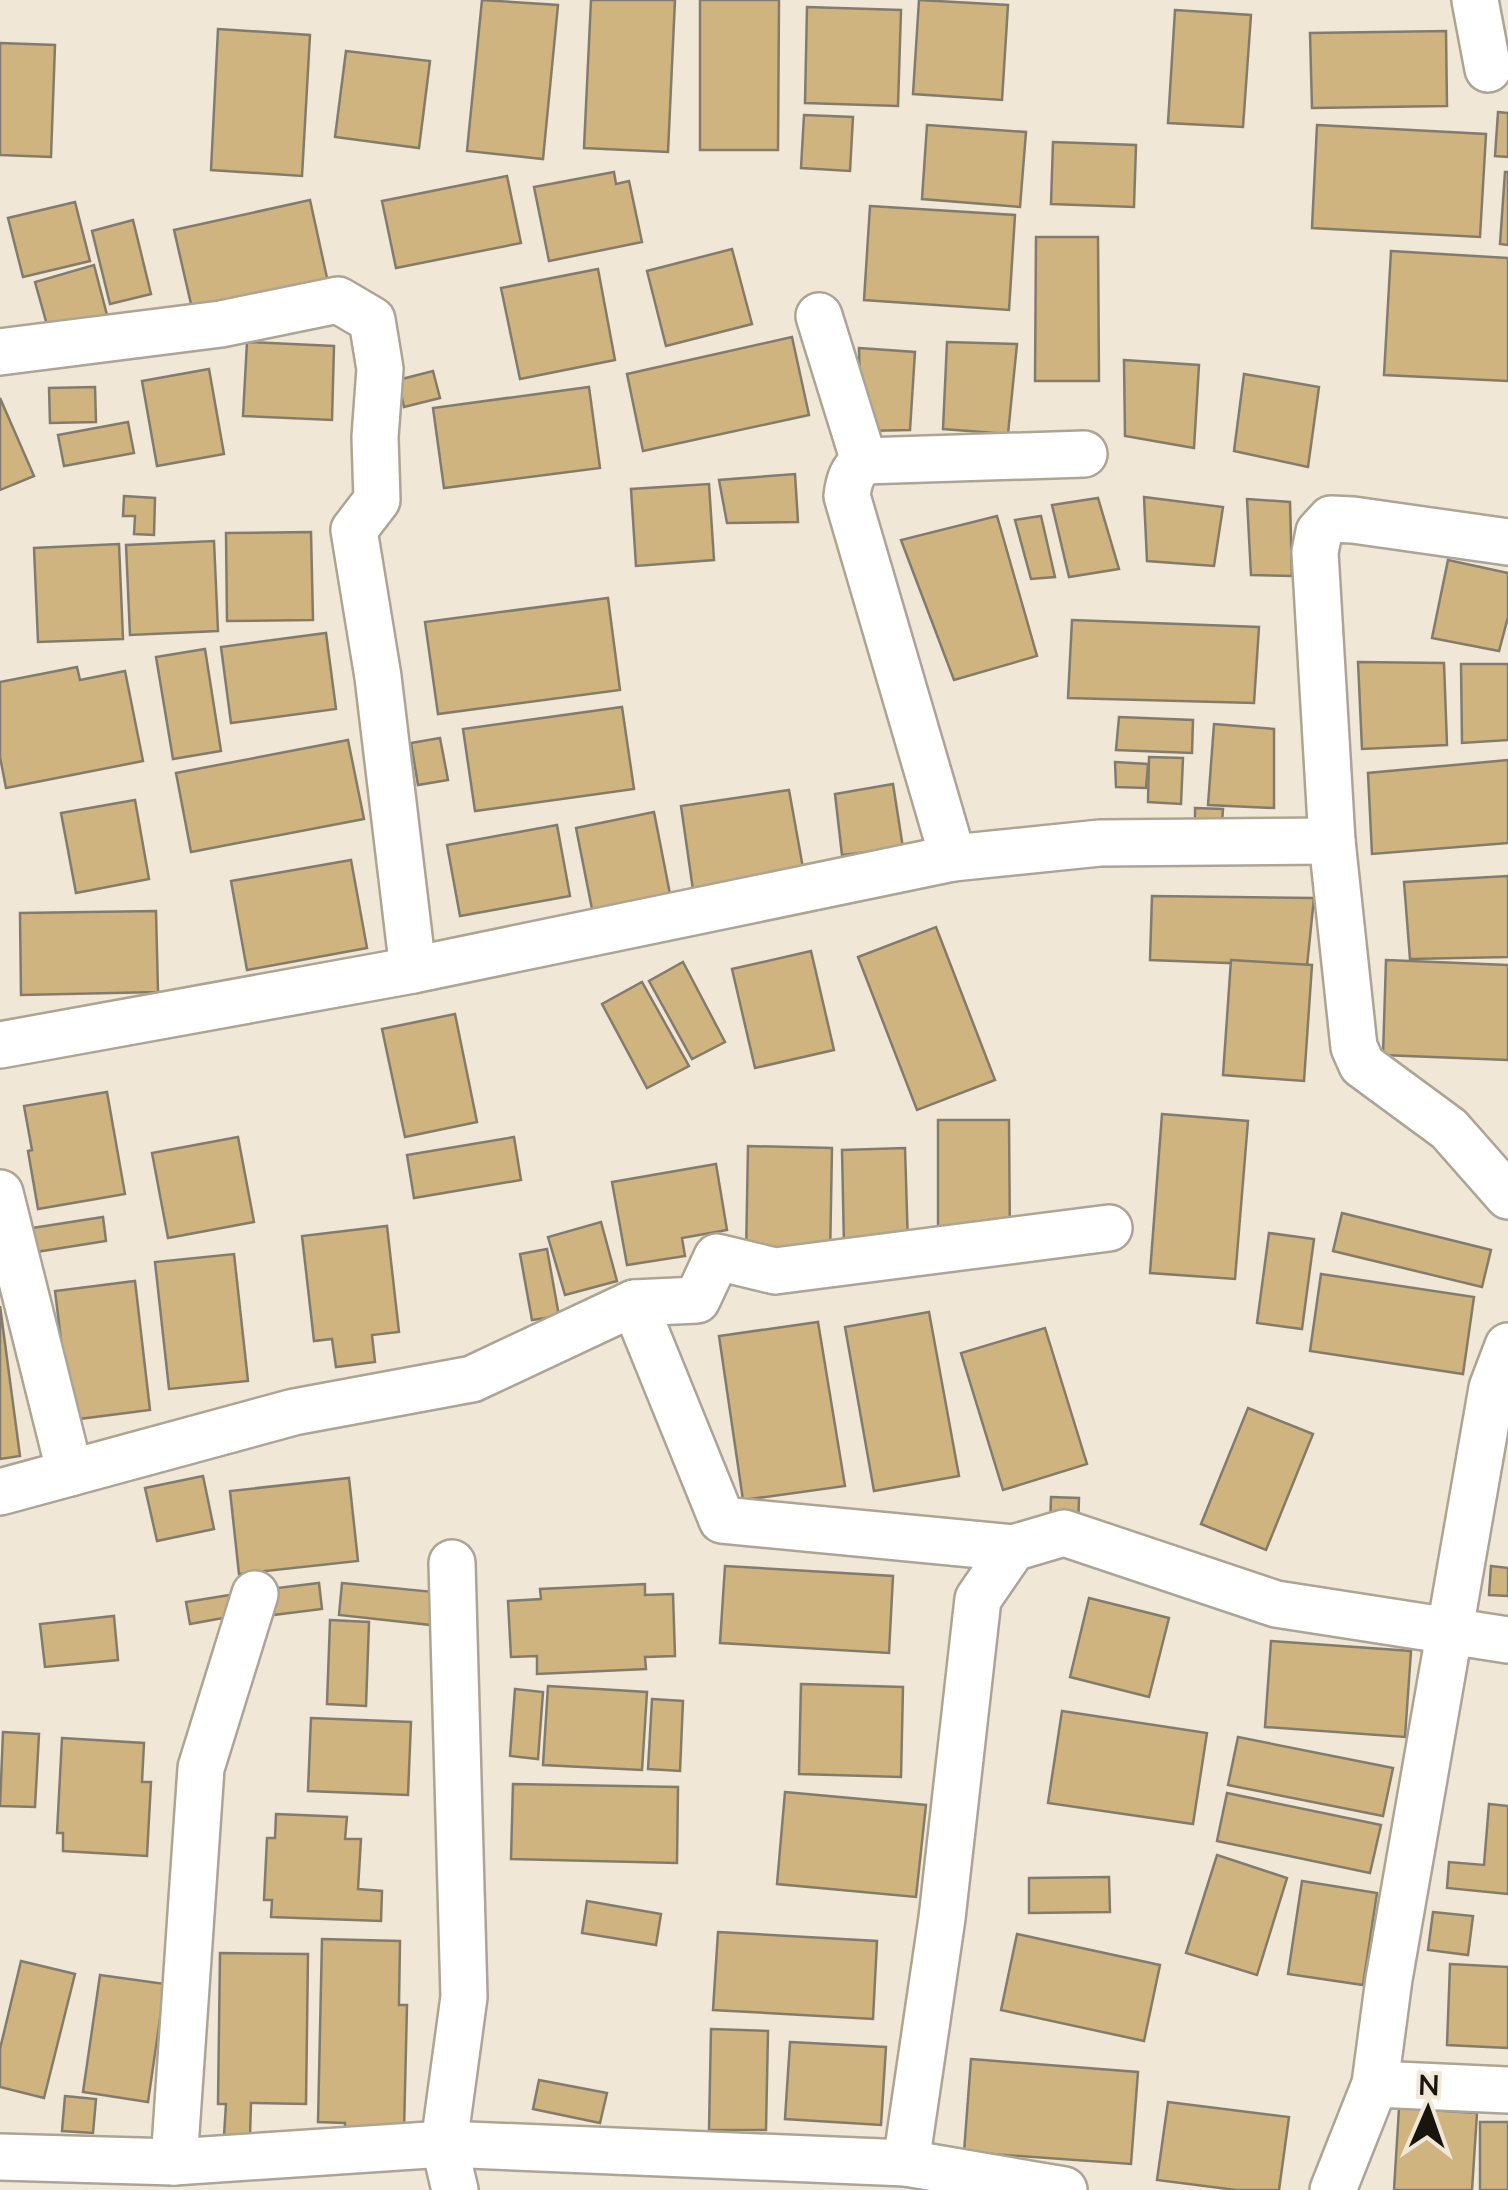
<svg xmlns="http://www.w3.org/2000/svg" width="1508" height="2190" viewBox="0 0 1508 2190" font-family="Lato,sans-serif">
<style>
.building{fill:#d0b480;stroke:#837b6c;stroke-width:2.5}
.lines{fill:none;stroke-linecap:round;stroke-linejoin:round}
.minor-casing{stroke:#aca494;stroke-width:50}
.minor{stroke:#fff;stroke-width:45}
</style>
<rect width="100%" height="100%" fill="#f0e7d7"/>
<g class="building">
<polygon points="482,0 558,5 543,159 467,151"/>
<polygon points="591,0 675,0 668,152 584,148"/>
<polygon points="700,0 779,0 778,150 700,150"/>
<polygon points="919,0 1008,5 1002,100 913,94"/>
<polygon points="807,7 901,10 898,106 805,103"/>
<polygon points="1175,10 1251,15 1243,127 1168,123"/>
<polygon points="218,29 310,35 302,176 211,170"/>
<polygon points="1446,31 1447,106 1312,108 1310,33"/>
<polygon points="0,43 55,45 51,157 0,155"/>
<polygon points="346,51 430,61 419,148 335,137"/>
<polygon points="1498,112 1508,113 1508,157 1495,156"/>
<polygon points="804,115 853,117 850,171 801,168"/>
<polygon points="927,125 1026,132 1020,207 922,199"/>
<polygon points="1317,125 1486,134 1480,237 1312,228"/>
<polygon points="1053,142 1136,145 1134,207 1051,204"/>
<polygon points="614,172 616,184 629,181 642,242 549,261 534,187"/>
<polygon points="1505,172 1508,172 1508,245 1500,244"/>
<polygon points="507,176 521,243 396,268 382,201"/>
<polygon points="310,200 329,287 194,317 174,230"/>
<polygon points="75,202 90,261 23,277 8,218"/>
<polygon points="870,206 1015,215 1009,310 864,300"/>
<polygon points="133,220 151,294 110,304 92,231"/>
<polygon points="1036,237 1098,237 1099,381 1035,381"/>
<polygon points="732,249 752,324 666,346 647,271"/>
<polygon points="1391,251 1508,258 1508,381 1384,375"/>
<polygon points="94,265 107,315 49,332 35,282"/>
<polygon points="598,269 615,360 520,379 501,288"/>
<polygon points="792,337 809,415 643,451 627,374"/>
<polygon points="247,342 334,346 332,420 243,416"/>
<polygon points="947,342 1017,344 1008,434 943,429"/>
<polygon points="859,348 915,352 910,430 861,431"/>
<polygon points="1124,360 1199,365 1194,448 1125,436"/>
<polygon points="209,369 224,454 157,466 142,381"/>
<polygon points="433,371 440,398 404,407 398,380"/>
<polygon points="1244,374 1319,387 1308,467 1234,451"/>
<polygon points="95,387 96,422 50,423 49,388"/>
<polygon points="589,387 600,468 444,488 433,408"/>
<polygon points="0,398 34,476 0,490"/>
<polygon points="128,422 134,453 64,466 58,435"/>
<polygon points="795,474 798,522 727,523 719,480"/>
<polygon points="709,484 714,560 636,566 631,489"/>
<polygon points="124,496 155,498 154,535 134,534 135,516 123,516"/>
<polygon points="1144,497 1223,507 1214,566 1147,561"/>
<polygon points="1098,498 1119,569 1069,577 1052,505"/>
<polygon points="1247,499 1290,502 1292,576 1251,575"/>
<polygon points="997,516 1037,656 954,680 901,540"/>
<polygon points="1041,516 1055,577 1031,579 1015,520"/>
<polygon points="311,532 313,620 227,621 226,533"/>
<polygon points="214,541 218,631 130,635 126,545"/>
<polygon points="119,544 123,639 38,642 34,548"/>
<polygon points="1448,560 1508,573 1508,617 1499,651 1432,638"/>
<polygon points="608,598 620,690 438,714 425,622"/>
<polygon points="1072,620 1259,627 1254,703 1068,698"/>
<polygon points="326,633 336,709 231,723 221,647"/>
<polygon points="205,649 221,751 173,759 156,657"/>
<polygon points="1358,662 1444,663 1447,745 1362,749"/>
<polygon points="1461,664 1508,664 1508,740 1462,743"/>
<polygon points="77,667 80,680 125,671 143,761 6,788 0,757 0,682"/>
<polygon points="622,707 634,789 475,811 463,729"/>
<polygon points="1119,717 1193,720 1192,753 1116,750"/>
<polygon points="1214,724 1274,729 1274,808 1208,805"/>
<polygon points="440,738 448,780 418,785 411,743"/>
<polygon points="348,740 364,819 191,852 176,773"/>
<polygon points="1149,757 1183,758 1181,804 1148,802"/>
<polygon points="1508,760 1508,843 1372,854 1368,773"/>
<polygon points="1115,762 1148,764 1146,788 1116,787"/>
<polygon points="893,784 903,848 842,855 835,794"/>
<polygon points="789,790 803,868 693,890 681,806"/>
<polygon points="135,800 149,879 76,893 61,813"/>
<polygon points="1195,808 1223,809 1221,838 1195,835"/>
<polygon points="654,812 671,899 593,914 576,828"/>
<polygon points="557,825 570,896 460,916 447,845"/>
<polygon points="351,860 367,948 247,970 231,881"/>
<polygon points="1508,876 1508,957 1410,959 1404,882"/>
<polygon points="1152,896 1314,898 1307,966 1150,960"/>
<polygon points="156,911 158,992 21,995 20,913"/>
<polygon points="936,927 995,1080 917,1110 858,957"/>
<polygon points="811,951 834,1050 755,1068 732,969"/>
<polygon points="1231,960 1312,965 1304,1081 1223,1075"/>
<polygon points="1386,960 1508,965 1508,1060 1383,1055"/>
<polygon points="683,962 725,1042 692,1059 649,981"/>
<polygon points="642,982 689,1066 647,1088 602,1004"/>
<polygon points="455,1014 477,1122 405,1137 382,1029"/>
<polygon points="107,1092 125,1194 38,1209 28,1151 32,1150 24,1106"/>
<polygon points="1162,1114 1248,1121 1235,1279 1150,1273"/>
<polygon points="938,1120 1009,1120 1010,1246 938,1247"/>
<polygon points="238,1137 254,1222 168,1238 152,1153"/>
<polygon points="514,1137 521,1180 414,1198 407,1155"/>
<polygon points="748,1146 832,1148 830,1258 746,1257"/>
<polygon points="905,1148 908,1245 844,1246 842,1150"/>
<polygon points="716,1164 727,1230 682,1238 685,1256 627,1265 612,1182"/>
<polygon points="1342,1213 1491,1250 1482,1287 1333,1251"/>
<polygon points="103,1217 106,1241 36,1252 32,1228"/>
<polygon points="601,1222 617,1281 565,1295 548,1237"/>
<polygon points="387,1226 399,1332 372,1335 375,1362 336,1367 332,1339 314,1341 302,1236"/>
<polygon points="1269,1233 1314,1239 1302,1329 1257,1323"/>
<polygon points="547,1249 559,1316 532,1320 520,1254"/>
<polygon points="234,1254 248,1381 169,1389 155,1262"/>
<polygon points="1321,1274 1474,1297 1463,1374 1310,1351"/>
<polygon points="135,1281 150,1410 71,1420 55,1291"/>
<polygon points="0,1306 20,1456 0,1459"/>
<polygon points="929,1312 959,1476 874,1491 845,1327"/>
<polygon points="818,1322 845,1486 743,1500 719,1336"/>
<polygon points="1045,1328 1087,1464 1003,1490 961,1353"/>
<polygon points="1248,1408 1313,1434 1266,1550 1201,1524"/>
<polygon points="203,1476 214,1529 157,1541 145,1488"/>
<polygon points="349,1478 358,1561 239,1574 230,1491"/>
<polygon points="1051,1497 1079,1498 1078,1530 1050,1529"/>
<polygon points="725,1566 893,1576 889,1653 720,1643"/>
<polygon points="1491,1566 1508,1568 1508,1596 1489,1595"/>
<polygon points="319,1583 322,1609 273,1615 269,1589"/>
<polygon points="342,1583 434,1592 431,1625 339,1615"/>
<polygon points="645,1584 645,1595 673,1594 675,1656 645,1657 646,1669 537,1674 537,1656 511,1657 508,1601 541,1599 540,1589"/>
<polygon points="242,1593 245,1614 190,1624 186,1602"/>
<polygon points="1089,1598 1169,1618 1149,1697 1070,1677"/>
<polygon points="114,1616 118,1660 45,1667 40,1624"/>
<polygon points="330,1620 369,1622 366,1706 327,1704"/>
<polygon points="1271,1641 1411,1651 1405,1737 1265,1727"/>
<polygon points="801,1684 903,1687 901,1777 799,1774"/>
<polygon points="548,1686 647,1692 642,1770 543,1765"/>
<polygon points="515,1689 543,1692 538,1759 510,1756"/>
<polygon points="652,1699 683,1701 680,1771 648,1769"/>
<polygon points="1062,1711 1207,1733 1193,1824 1048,1803"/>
<polygon points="311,1718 411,1722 408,1795 308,1791"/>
<polygon points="3,1732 39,1734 35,1807 0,1806"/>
<polygon points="1238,1737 1393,1768 1383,1816 1228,1785"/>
<polygon points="62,1738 144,1743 142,1782 151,1782 147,1856 63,1851 63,1833 57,1833"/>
<polygon points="513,1784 678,1787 677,1863 511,1859"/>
<polygon points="785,1792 926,1805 916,1897 777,1884"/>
<polygon points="1227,1793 1381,1825 1370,1873 1217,1841"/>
<polygon points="1489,1804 1508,1806 1508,1894 1447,1888 1449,1862 1484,1865"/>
<polygon points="276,1814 347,1817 345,1839 361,1839 358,1889 382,1891 381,1921 271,1917 272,1900 264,1900 267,1838 275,1838"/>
<polygon points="1217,1855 1287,1878 1257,1975 1186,1953"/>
<polygon points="1109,1877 1110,1912 1029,1913 1029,1878"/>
<polygon points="1302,1881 1377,1893 1363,1985 1288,1974"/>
<polygon points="587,1901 661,1914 656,1945 582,1933"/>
<polygon points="1433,1912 1473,1916 1468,1955 1428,1950"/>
<polygon points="718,1932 877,1941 873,2019 713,2010"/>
<polygon points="1017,1934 1160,1965 1144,2041 1001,2010"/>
<polygon points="322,1939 400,1941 399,2005 407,2005 404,2131 345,2130 345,2123 318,2122"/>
<polygon points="220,1953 308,1954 306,2104 251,2103 250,2136 224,2136 226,2104 218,2104"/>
<polygon points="21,1961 75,1974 44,2098 0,2087 0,2049"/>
<polygon points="1450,1964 1508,1967 1508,2048 1447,2045"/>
<polygon points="100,1975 165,1984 148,2102 83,2092"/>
<polygon points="711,2029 768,2031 766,2130 709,2130"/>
<polygon points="790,2042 886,2047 881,2125 785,2119"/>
<polygon points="971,2059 1138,2072 1131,2164 964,2152"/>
<polygon points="539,2080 607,2093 600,2123 533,2109"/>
<polygon points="65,2096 96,2099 93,2133 62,2131"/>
<polygon points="1168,2102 1289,2117 1279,2190 1236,2190 1157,2180"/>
<polygon points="1399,2108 1477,2113 1472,2190 1394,2190"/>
<rect x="1480" y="2122" width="28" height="68"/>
</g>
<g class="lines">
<defs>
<g id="minor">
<polyline points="1475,0 1488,69"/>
<polyline points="819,316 864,461"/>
<polyline points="0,352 221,324 338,300 372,320 380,369 375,437 377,500 354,530 378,677 413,970"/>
<polyline points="1332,841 1354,1047 1362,1065 1449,1129 1508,1196"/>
<path d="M953,858L847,496C849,480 852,471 864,461L1084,454"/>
<polyline points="0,1045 413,970 953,858 1100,843 1332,841 1315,552 1319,532 1331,519 1353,520 1508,542"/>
<polyline points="0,1193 70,1473"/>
<polyline points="634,1303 722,1520 1013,1548"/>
<polyline points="0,1492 294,1412 472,1379 634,1303 697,1300 717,1257 775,1271 1109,1228"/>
<polyline points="452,1563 464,1997 444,2144 455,2190"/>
<polyline points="1375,2084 1508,2090"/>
<polyline points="0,2157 174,2162 444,2144 906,2163 1064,2190"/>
<polyline points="174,2162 201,1768 255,1594"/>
<polyline points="906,2163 942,1918 978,1599 1013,1548 1064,1533 1276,1604 1508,1640"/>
<polyline points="1333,2190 1375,2084 1389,1979 1492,1388 1508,1346"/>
</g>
</defs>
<use href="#minor" class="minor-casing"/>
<use href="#minor" class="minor"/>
</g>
<g transform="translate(1428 2110) rotate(2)" stroke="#f0e7d7" stroke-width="8" paint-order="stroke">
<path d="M0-8L18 38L0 25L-18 38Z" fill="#18150f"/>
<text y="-15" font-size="28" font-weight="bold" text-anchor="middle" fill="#18150f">N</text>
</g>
</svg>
